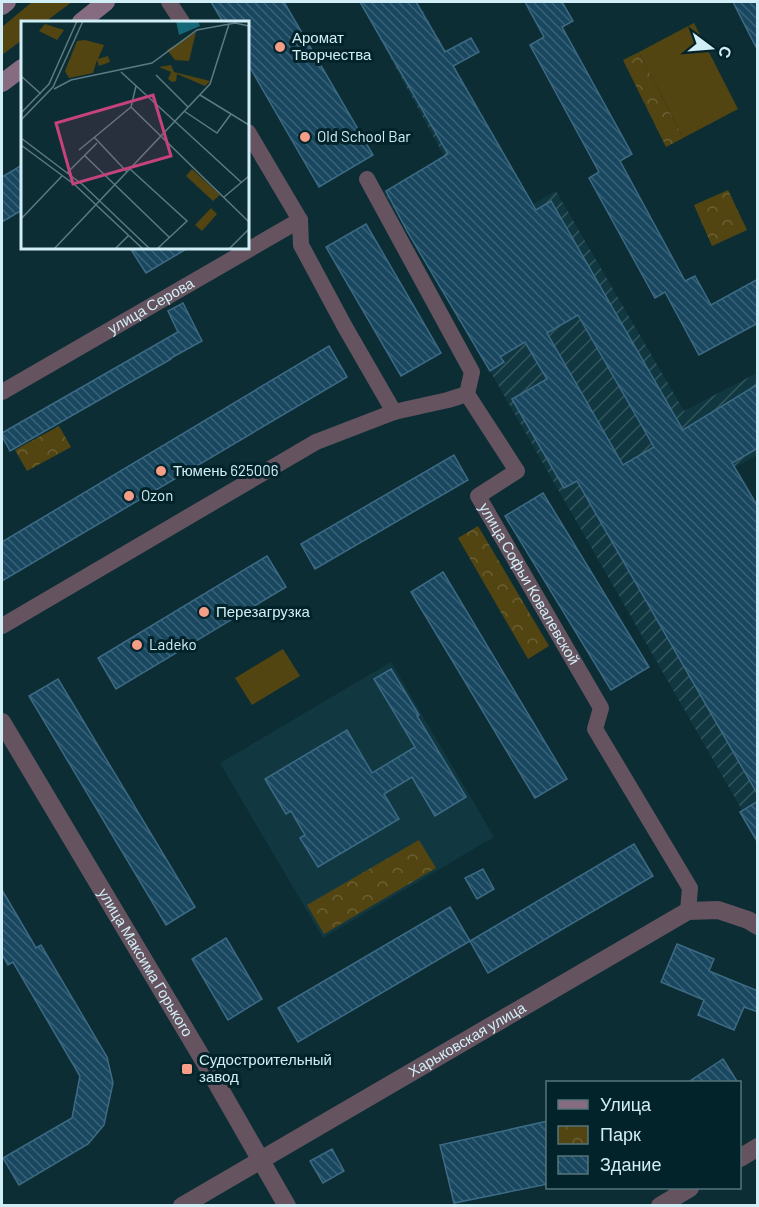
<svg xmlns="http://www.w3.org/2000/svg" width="759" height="1207" viewBox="0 0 759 1207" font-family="Barlow,sans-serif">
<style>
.built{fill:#113841}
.industrial{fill:url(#industrial-furrows)}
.grass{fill:#524511}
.park{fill:url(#park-crowns)}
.building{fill:url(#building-back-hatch);stroke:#3d6b85;stroke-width:1.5;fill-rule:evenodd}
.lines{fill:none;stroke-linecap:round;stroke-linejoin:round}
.minor{stroke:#655460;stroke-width:16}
.tertiary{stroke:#655460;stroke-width:18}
.secondary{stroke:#866c80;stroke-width:18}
.poi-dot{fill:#f49e88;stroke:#03232a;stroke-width:2}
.labels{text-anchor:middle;stroke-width:6;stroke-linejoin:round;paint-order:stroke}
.poi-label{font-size:15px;fill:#d1eef6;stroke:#03232a;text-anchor:start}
.street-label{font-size:15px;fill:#d1eef6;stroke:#03232a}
.inset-road{fill:none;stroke:#5b7a82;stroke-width:1.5}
.view{fill:#c5437a;fill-opacity:0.15;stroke:#c5437a;stroke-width:3}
.inset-edge{fill:none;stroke:#d1eef6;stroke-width:3}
</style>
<defs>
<pattern id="industrial-furrows" width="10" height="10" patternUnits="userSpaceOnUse" patternTransform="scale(1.5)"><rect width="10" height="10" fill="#113841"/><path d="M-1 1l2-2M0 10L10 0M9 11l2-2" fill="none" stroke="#33555d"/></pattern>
<pattern id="park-crowns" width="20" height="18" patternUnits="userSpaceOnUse" patternTransform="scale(1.5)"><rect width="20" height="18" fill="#524511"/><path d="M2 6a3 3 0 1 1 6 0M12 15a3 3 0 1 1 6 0" fill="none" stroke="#6a6034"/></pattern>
<pattern id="building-back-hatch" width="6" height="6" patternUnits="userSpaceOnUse" patternTransform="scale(1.5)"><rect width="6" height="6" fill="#18475f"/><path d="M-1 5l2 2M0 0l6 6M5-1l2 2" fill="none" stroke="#396277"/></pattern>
</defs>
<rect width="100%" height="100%" fill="#0d2d34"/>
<polygon class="built" points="391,662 494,837 323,938 220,763"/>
<polygon class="industrial" points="360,2 418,2 533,204 556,191 684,411 757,373 757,455 734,468 757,509 758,829 754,831 490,371 384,192 444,156"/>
<g class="grass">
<polygon points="32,2 72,2 45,22 22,22 22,40 2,55 2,27"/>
<polygon points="694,23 738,109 683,138 639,52"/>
<polygon points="283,649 300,676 252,705 235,678"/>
</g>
<g class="park">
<polygon points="639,52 683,138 666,147 623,60"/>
<polygon points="728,190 747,230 712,246 694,205"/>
<polygon points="59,426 71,447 27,471 15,450"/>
<polygon points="478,526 549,646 528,659 458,538"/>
<polygon points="419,840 436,868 324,934 307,905"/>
</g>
<g class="building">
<polygon points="211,2 284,2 373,155 319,187 248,64 248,22 223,22"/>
<path d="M360,2H416L445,52L471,38L479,52L453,66L536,210L551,201L683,430L758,384V448L732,463L758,507V795L577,481L564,488L512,399L547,379L525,342L500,357L504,362L490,371L407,231L386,191L448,154ZM578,315L654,447L623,465L547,333Z"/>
<polygon points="525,2 562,2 573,21 562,27 632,154 620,161 685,281 695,276 711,305 758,279 758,323 699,355 665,292 655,298 589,178 599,172 530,45 544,37"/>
<polygon points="733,2 758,2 758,51"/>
<polygon points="22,165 22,210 2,222 2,177"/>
<polygon points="366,224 441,353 401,376 326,247"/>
<polygon points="130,248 188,248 146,273"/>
<polygon points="183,303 202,341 171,358 171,359 10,451 2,436 2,433 178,332 168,311"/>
<polygon points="329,346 347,377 2,581 2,542"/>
<polygon points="454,455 468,480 315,569 301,544"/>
<polygon points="543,493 649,667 611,690 505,516"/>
<polygon points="267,556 286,587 116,689 98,658"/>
<polygon points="443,572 567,779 535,798 411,592"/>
<polygon points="391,669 419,715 417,716 466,797 435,816 412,777 384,794 399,819 318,867 300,838 305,835 291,811 286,814 265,779 347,730 372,773 415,747 374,679"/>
<polygon points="58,679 195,907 166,925 29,696"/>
<polygon points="758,801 758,843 740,812"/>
<polygon points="634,844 653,876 488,973 470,941"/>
<polygon points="483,869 494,889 477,899 465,878"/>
<polygon points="2,890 36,948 41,945 107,1057 113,1083 104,1125 88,1144 19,1185 3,1158 72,1118 80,1076 13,962 8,965 2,954"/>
<polygon points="450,907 470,941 298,1042 278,1008"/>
<polygon points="226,938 262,999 228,1020 192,959"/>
<polygon points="677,944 714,959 709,971 758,991 758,1012 744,1007 734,1030 698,1015 704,1000 661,982"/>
<polygon points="723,1059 738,1083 687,1083"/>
<polygon points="548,1121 548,1184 454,1203 440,1145"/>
<polygon points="332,1149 344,1171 323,1183 310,1161"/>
</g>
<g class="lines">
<g class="minor">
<polyline points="169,2 182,22"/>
<polyline points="248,132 300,220 301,245 345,327 394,412"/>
<path id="s1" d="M367,179L472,372L467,394L517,471L478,496L601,708L595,729L690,888L688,911"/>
<path id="s2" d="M2,392L300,220"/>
<polyline points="2,626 316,442 394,412 448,400 467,394"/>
</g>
<g class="tertiary">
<path id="s3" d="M2,722L204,1061L287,1206"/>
<polyline points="740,1158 758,1147"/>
<path id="s4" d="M182,1206L688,911L718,910L748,920L758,926"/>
<polyline points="660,1206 690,1188"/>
</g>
<g class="secondary">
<polyline points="2,6 7,2"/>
<polyline points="81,22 106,2"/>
<polyline points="2,83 22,68"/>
</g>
</g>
<g class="poi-dot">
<circle cx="280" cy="47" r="6"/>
<circle cx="305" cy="137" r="6"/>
<circle cx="161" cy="471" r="6"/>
<circle cx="129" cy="496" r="6"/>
<circle cx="204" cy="612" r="6"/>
<circle cx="137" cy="645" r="6"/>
<rect x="181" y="1063" width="12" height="12" rx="3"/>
</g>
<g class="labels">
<g class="poi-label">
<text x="292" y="43">Аромат<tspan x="292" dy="17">Творчества</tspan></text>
<text x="317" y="142">Old School Bar</text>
<text x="173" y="476">Тюмень 625006</text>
<text x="141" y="501">Ozon</text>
<text x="216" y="617">Перезагрузка</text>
<text x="149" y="650">Ladeko</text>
<text x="199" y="1065">Судостроительный<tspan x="199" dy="17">завод</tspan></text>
</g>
<g class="street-label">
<text dy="5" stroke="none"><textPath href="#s2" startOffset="172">улица Серова</textPath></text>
<text dy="5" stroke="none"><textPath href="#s1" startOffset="482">улица Софьи Ковалевской</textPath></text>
<text dy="5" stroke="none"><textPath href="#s3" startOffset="280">улица Максима Горького</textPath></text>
<text dy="5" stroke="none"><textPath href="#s4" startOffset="330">Харьковская улица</textPath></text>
</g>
</g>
<g transform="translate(21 21)">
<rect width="228" height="228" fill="#0d2d34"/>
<path d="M150,44L153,51L189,60L184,65L156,53L155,60L151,61L147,58L150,51L138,46Z" fill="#524511"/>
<path d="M24,3L43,9L36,19L18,10ZM175,11L168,40L154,39L146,29ZM64,19L83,24L77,38L87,35L89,41L78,45L76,39L72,52L48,57L44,50L56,20ZM171,148L199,174L192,180L165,155ZM190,187L196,193L181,210L174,204Z" fill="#524511"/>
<path d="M155,0H177L179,5L158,14Z" fill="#146878"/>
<path class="inset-road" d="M100,51L220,161M135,54L167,86M0,55L20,73M115,65L110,86L228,201M33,68L50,59L131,42L176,9L214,2L228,5M179,74L228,104M163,90L196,112L210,93M0,92L28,63L56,0M0,99L32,66L62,0M73,116L106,151M0,117L62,164L129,228M0,124L54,164L122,228M58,129L110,86M63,134L148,216M109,148L166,200L136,228M46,152L76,122M203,176L228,155M0,198L41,155M33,228L189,63L208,3M94,228L108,214M208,228L228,208"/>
<path class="view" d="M132,74L150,135L52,163L35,102Z"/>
<rect width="228" height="228" class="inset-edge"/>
</g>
<rect width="759" height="1207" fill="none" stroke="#d1eef6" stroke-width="6"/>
<rect x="546" y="1081" width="195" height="108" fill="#03232a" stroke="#55747c" stroke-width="1.5"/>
<rect x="558" y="1100" width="30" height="9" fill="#866c80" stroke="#55747c" stroke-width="1.5"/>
<text x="600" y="1111" font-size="18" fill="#d1eef6">Улица</text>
<rect x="558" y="1126" width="30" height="18" fill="url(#park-crowns)" stroke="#55747c" stroke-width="1.5"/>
<text x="600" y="1141" font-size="18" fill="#d1eef6">Парк</text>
<rect x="558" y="1156" width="30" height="18" fill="url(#building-back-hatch)" stroke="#55747c" stroke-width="1.5"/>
<text x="600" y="1171" font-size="18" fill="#d1eef6">Здание</text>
<g transform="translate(711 48) rotate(106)" stroke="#03232a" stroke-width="4.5" paint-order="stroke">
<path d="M0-4.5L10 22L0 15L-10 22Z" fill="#d1eef6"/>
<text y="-9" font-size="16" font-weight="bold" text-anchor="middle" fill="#d1eef6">С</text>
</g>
</svg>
